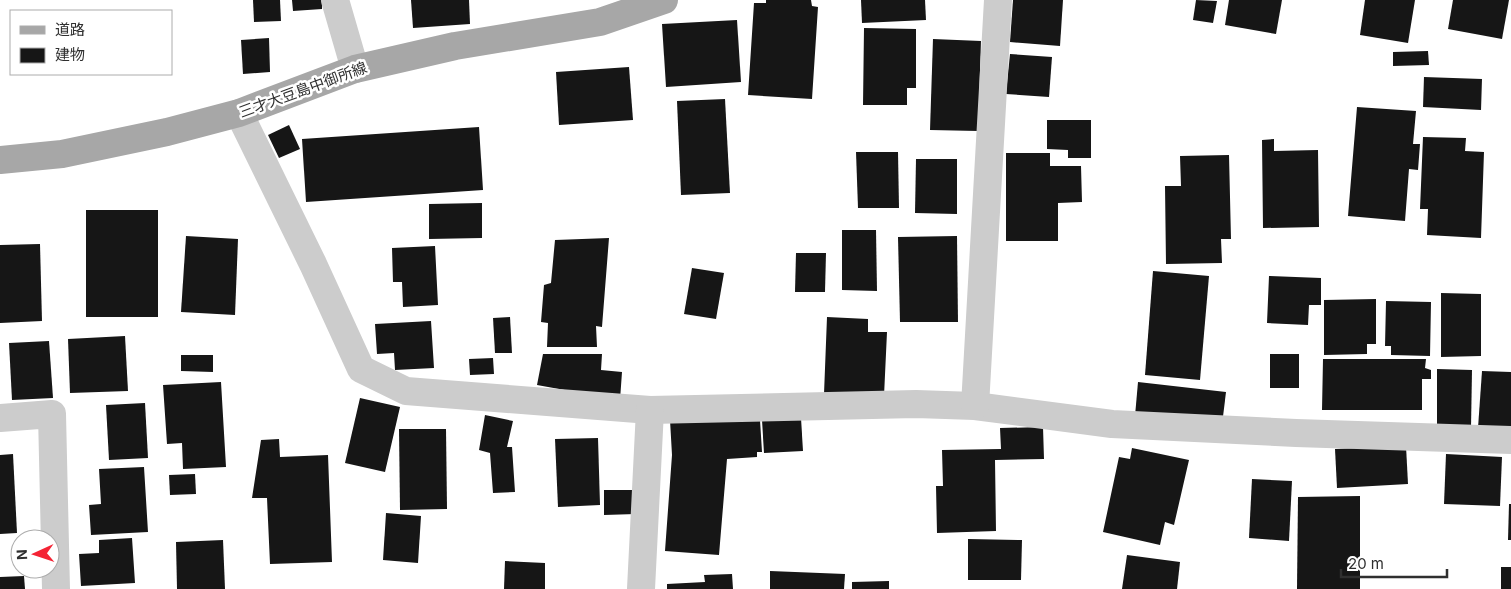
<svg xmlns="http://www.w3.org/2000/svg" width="1511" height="589" viewBox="0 0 1511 589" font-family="Inter,'Noto Sans JP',sans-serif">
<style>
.building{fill:#161616}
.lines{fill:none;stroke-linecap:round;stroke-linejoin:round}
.minor{stroke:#ccc;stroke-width:28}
.major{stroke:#a7a7a7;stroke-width:28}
.labels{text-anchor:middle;stroke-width:5;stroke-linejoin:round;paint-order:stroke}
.street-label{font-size:15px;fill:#2f2f2f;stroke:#fff}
</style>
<rect width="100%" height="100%" fill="#fff"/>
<g class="building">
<polygon points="253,0 280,0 281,21 254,22"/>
<polygon points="292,0 322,0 322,9 293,11"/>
<polygon points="411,0 469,0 470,24 413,28"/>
<polygon points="766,0 811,0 812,6 818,7 812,99 748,95 754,3 766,3"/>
<polygon points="861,0 925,0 926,20 862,23"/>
<polygon points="1013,0 1063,0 1060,46 1010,42"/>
<polygon points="1196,0 1217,1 1213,23 1193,20"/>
<polygon points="1229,0 1282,0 1276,34 1225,25"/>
<polygon points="1365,0 1415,0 1408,43 1360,35"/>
<polygon points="1453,0 1509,0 1502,39 1448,29"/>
<polygon points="737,20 741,82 666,87 662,24"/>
<polygon points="864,28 916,29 916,88 907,88 907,105 863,105"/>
<polygon points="269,38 270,72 243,74 241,40"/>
<polygon points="933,39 981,41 978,131 930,130"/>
<polygon points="1428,51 1429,65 1393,66 1393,52"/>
<polygon points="1010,54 1052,57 1049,97 1006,94"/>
<polygon points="629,67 633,120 559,125 556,72"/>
<polygon points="1424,77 1482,79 1481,110 1423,107"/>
<polygon points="725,99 730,193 681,195 677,101"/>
<polygon points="1357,107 1416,111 1413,144 1420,144 1418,170 1409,169 1405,221 1348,216"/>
<polygon points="1047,120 1091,120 1091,158 1068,158 1068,150 1047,149"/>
<polygon points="289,125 300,149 279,158 268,135"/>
<polygon points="479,127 483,190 306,202 302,139"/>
<polygon points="1423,137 1466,138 1465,151 1484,152 1481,238 1427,235 1428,209 1420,209"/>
<polygon points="1274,139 1274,151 1318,150 1319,227 1263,228 1262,140"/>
<polygon points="856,152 898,152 899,208 858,208"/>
<polygon points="1006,153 1050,153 1050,166 1081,166 1082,202 1058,203 1058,241 1006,241"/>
<polygon points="1229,155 1231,239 1221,239 1222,263 1166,264 1165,186 1181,186 1180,156"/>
<polygon points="916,159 957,159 957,214 915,213"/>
<polygon points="482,203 482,238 429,239 429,204"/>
<rect x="86" y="210" width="72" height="107"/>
<polygon points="842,230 876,230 877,291 842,290"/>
<polygon points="186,236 238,239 235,315 181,312"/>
<polygon points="957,236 958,322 900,322 898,237"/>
<polygon points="609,238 602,327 596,326 597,347 547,347 548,323 541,322 544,285 551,283 555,240"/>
<polygon points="40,244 42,321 0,323 0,245"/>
<polygon points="435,246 438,305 403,307 402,282 393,282 392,248"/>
<polygon points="796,253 826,253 825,292 795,292"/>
<polygon points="692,268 724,273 716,319 684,314"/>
<polygon points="1153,271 1209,276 1200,380 1145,375"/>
<polygon points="1269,276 1321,278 1321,305 1309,305 1308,325 1267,323"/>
<polygon points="1441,293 1481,294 1481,356 1441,357"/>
<polygon points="1376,299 1376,344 1367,344 1367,354 1324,355 1324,300"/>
<polygon points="1386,301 1431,302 1430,356 1391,355 1391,346 1385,346"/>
<polygon points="510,317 512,353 495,353 493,318"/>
<polygon points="827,317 868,319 868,332 887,332 884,396 824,394"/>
<polygon points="431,321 434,368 395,370 394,353 377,354 375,324"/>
<polygon points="125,336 128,391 70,393 68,339"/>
<polygon points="49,341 53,398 12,400 9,343"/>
<polygon points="543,354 602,354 601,370 622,372 620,400 537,385"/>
<rect x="1270" y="354" width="29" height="34"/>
<polygon points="181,355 213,355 213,372 181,371"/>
<polygon points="493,358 494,374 470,375 469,359"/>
<polygon points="1323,359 1426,359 1425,368 1431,370 1431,379 1422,379 1422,410 1322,410"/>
<polygon points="1437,369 1472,370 1471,428 1437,428"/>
<polygon points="1482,371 1511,372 1511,430 1478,428"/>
<polygon points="221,382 226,467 183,469 182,443 167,444 163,385"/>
<polygon points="1138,382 1226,392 1222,425 1135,416"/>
<polygon points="360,398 400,407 385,472 345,463"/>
<polygon points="145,403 148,458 109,460 106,405"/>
<polygon points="485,415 513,421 507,447 512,447 515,492 493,493 490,453 479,450"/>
<polygon points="801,418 803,451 764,453 762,420"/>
<polygon points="670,420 760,420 762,452 757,452 757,457 727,459 719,555 665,551 672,455"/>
<polygon points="1043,427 1044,459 995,460 996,531 937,533 936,486 943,486 942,450 1001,449 1000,428"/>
<polygon points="399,429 446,429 447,509 400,510"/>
<polygon points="598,438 600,505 558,507 555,439"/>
<polygon points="279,439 280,457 328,455 332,562 270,564 267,498 252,498 261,440"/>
<polygon points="1406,446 1408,484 1337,488 1335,449"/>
<polygon points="1132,448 1189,460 1174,525 1165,522 1160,545 1103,532 1119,457 1130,459"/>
<polygon points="13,454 17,533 0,534 0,455"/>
<polygon points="1446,454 1502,457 1500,506 1444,504"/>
<polygon points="144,467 148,532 91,535 89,505 101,504 99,469"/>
<polygon points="195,474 196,494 170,495 169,475"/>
<polygon points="1252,479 1292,481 1289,541 1249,538"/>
<polygon points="604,490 636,490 636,514 604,515"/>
<polygon points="1360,496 1360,589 1297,589 1298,497"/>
<polygon points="1509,504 1511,504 1511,540 1508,540"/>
<polygon points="386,513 421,516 418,563 383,560"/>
<polygon points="132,538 135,583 81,586 79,554 99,553 99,540"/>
<polygon points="968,539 1022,540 1021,580 968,580"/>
<polygon points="223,540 225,589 177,589 176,542"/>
<polygon points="1127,555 1180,562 1177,589 1122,589"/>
<polygon points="505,561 545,563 545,589 504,589"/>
<rect x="1501" y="567" width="10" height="22"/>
<polygon points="770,571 845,574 844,589 770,589"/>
<polygon points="732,574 733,589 667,589 667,584 705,582 704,575"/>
<polygon points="24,576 25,589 0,589 0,577"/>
<polygon points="889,581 889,589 852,589 852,582"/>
</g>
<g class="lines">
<g class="minor">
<polyline points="335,0 355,69"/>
<polyline points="239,113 313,264 361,369 406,391 650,410 916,404 975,406 1112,424 1296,433 1511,440"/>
<polyline points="975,406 998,0"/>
<polyline points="0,418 52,414 56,589"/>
<polyline points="641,589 650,410"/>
</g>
<polyline class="major" points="0,160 62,154 167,132 239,113 355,69 455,46 600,22 664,0"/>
</g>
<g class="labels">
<g class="street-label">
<text transform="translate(303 90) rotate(-20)" y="5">三才大豆島中御所線</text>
</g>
</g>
<rect x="10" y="10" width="162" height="65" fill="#ffffff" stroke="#acacac"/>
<rect x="20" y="26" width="25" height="8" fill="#a7a7a7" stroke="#acacac"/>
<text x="55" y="35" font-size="15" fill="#2f2f2f">道路</text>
<rect x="20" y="48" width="25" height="15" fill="#161616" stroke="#acacac"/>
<text x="55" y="60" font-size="15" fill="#2f2f2f">建物</text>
<g transform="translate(35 554) rotate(267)"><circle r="24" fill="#ffffff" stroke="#acacac"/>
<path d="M0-4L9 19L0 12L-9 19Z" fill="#f42334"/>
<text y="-8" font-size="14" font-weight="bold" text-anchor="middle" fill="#2f2f2f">N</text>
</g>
<path d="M1341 569v8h106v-8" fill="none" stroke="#2f2f2f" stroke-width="2.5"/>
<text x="1348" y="569" font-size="15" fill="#2f2f2f" stroke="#ffffff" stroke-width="4" paint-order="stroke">20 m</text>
</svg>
